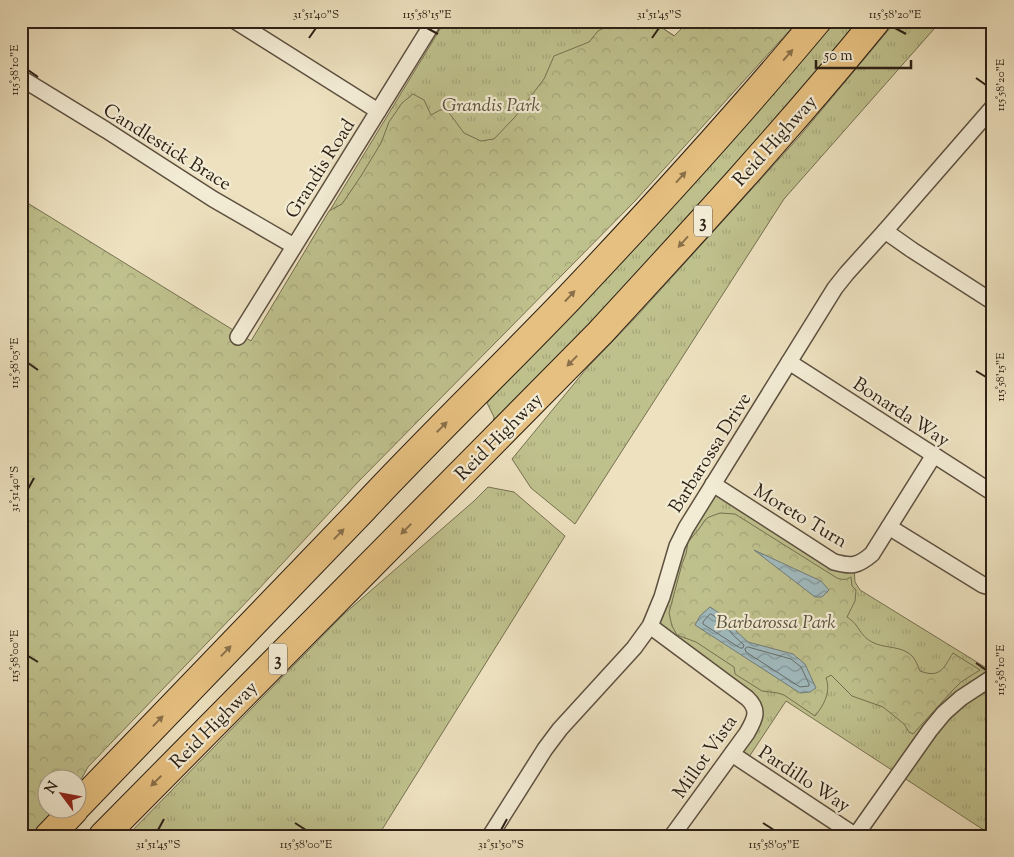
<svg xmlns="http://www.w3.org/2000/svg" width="1014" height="857" viewBox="0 0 1014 857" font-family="'Sorts Mill Goudy',serif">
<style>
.grass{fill:url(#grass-tufts);stroke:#767051}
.forest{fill:url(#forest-crowns);stroke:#767051}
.water{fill:url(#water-waves);stroke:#727c7a}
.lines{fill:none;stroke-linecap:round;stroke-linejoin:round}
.shore{stroke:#666d6a;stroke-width:1}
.street-casing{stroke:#5d5040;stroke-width:18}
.highway-casing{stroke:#2d2015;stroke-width:30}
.street{stroke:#f3ecd5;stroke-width:15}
.highway{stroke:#e6c080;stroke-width:28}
.oneway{fill:#8a704a}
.ticks{fill:none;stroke:#2d2015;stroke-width:2}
.labels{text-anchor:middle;stroke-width:4.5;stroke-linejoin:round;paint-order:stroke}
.shield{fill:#f3ecd5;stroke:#685d4f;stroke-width:1}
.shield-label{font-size:18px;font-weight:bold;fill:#2d2015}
.park-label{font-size:19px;font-style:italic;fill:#595039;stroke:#f3ecd5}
.street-label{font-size:19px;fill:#2d2015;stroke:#f3ecd5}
.neatline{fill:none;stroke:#2d2015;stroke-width:2}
.ticks-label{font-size:12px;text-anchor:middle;fill:#2d2015}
</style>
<defs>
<pattern id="grass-tufts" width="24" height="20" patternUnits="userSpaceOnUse" patternTransform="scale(1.25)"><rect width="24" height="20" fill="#bfc18d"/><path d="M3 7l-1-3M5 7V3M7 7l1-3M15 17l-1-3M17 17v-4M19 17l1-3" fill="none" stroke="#a4a679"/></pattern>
<pattern id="forest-crowns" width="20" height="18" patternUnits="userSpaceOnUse" patternTransform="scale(1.25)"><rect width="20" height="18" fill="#bfc18d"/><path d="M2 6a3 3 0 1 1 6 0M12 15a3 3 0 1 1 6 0" fill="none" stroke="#a4a679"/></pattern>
<pattern id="water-waves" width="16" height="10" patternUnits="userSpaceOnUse" patternTransform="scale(1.25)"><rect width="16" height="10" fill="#a0babe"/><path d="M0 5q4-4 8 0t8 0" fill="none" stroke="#839799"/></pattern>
</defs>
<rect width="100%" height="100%" fill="#ede1bf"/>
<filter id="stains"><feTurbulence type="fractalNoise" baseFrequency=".004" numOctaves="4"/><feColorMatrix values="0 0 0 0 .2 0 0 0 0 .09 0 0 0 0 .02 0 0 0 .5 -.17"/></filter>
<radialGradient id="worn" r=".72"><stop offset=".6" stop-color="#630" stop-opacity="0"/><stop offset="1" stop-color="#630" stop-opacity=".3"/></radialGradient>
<g class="grass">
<polygon points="445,21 652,21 679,39 310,243"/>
<polygon points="826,21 861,21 672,239 492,429 494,417 487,403 594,285"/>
<polygon points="896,21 941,21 784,199 575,524 531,488 512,459 587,368 635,318 799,137"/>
<polygon points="713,484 854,565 855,582 860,590 993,672 993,836 786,701 745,763 732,754 755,710 650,626"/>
<polygon points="488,487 514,492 565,536 378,836 127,836 344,614 474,501"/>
</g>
<g class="forest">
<polygon points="615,21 652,21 674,36 689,21 798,21 635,201 357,483 256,592 88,767 78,785 78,780 48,780 48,810 57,810 33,836 21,836 21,199 251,341 329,211 342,204 361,176 381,143 389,122 402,103 413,94 424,100 431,115 440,110 447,110 464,133 481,141 494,139 515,117 544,79 554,56 589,42 598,31"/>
<path d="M720,513L735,514L837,578C843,580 846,580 851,577L852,586L856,590L855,601L847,617C850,619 854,622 856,625C861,632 864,638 872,642C884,649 903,645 913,657C916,661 918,666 920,671C941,679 944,667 953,653L980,670L961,682L952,691L913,734L909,732L904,724L898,719L883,707L852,696L831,675L826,678C831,692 824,705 815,716L784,695L778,693L762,691L735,674L734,667L696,642L677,635L672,626L669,613L682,564L686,554L688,542L699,529L705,520L709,517Z"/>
</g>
<g class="water">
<polygon points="754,550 821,581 829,590 822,597 815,597"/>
<polygon points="710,607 730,620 736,631 748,642 793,654 805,664 816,688 810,692 800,693 695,625 700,616"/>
</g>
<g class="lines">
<g class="shore">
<polygon points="711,614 726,624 732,634 744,645 743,648 740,648 703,624 703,622 709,615"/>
<polygon points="748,647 791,659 801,667 809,684 809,686 800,687 746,652 745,649"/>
</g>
<defs>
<g id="street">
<polyline points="235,21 378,111"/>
<polyline points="21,78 106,130 213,199 294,246"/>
<polyline points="885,231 912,250 993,302"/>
<polyline points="238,337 434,21"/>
<polyline points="789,362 993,493"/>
<path d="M713,484L834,562C852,567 858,566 872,554L934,455"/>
<polyline points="889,527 983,585 990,587 993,587"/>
<path d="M650,626L747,698C760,710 755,719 747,733L672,836"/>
<polyline points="732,754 856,836"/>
<polyline points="856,835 930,730 944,713 961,698 993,677"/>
<polyline points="490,836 545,749 560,729 634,648 650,626 662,597 677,546 686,528 835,288 847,273 885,231 993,107"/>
</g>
<g id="highway">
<path d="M78,805L362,510C429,438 500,370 568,299C653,209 737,117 817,21"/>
<polyline points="49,836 74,810"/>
<path d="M103,836L600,333C694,231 788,129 876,21"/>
</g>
</defs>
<use href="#street" class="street-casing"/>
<use href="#highway" class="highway-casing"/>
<use href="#street" class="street"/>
<use href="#highway" class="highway"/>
</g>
<defs><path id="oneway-solid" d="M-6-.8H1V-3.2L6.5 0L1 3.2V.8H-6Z" transform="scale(1.25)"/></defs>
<g class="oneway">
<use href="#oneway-solid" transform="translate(788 55) rotate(-49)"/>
<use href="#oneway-solid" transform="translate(681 177) rotate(-48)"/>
<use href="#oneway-solid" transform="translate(683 242) rotate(132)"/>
<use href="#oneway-solid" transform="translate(570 296) rotate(-47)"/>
<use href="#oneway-solid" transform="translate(572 361) rotate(134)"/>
<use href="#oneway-solid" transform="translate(442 427) rotate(-45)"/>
<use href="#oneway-solid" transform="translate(406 529) rotate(135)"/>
<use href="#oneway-solid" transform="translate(339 534) rotate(-46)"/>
<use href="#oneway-solid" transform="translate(226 651) rotate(-46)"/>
<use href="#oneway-solid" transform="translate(158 721) rotate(-46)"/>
<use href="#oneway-solid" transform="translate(156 781) rotate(135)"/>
</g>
<path class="ticks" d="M427,28L438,34M895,28L906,34M309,38L316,28M652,38L659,28M28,70L38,77M976,78L986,85M28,363L38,370M976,371L986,377M28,489L34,478M28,656L38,662M976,663L986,670M295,823L306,830M763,823L774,830M158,830L164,819M501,830L507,819"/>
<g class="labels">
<g class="shield">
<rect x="694" y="205.5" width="18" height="31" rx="4"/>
<rect x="269" y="643.5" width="18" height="31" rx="4"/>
</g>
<g class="shield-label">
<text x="703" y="227">3</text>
<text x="278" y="665">3</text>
</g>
<g class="park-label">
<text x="491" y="111">Grandis Park</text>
<text x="776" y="628">Barbarossa Park</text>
</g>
<g class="street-label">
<text transform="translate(774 140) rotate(-48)" y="7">Reid Highway</text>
<text transform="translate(168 146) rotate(32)" y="7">Candlestick Brace</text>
<text transform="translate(319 168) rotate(-58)" y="7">Grandis Road</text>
<text transform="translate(902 411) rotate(33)" y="7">Bonarda Way</text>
<text transform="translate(498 436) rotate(-45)" y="7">Reid Highway</text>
<text transform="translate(709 452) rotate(-58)" y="7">Barbarossa Drive</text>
<text transform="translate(801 515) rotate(31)" y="7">Moreto Turn</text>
<text transform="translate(213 724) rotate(-45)" y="7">Reid Highway</text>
<text transform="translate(704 756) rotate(-55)" y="7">Millot Vista</text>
<text transform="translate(805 778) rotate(33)" y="7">Pardillo Way</text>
</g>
</g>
<rect width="1014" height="857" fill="none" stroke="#ede1bf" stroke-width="55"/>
<g transform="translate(62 794) rotate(302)"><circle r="24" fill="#f3ecd5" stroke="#a49a88"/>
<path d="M0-4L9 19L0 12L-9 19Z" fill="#8f2418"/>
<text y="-8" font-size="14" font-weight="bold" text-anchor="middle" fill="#2d2015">N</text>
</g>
<path d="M816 60v8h95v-8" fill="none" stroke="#2d2015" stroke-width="2.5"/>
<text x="824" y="60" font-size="15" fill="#2d2015" stroke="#f3ecd5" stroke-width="4" paint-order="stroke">50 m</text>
<rect x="28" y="28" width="958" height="802" class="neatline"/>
<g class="ticks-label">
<text x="316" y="18">31°51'40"S</text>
<text x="427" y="18">115°58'15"E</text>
<text x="659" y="18">31°51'45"S</text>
<text x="895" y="18">115°58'20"E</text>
<text transform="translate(14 70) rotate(-90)" y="4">115°58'10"E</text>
<text transform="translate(1000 85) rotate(-90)" y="4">115°58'20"E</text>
<text transform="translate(14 363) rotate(-90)" y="4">115°58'05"E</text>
<text transform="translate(1000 377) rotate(-90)" y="4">115°58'15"E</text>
<text transform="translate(14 489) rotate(-90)" y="4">31°51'40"S</text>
<text transform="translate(14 656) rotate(-90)" y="4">115°58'00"E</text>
<text transform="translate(1000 670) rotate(-90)" y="4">115°58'10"E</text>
<text x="158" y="848">31°51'45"S</text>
<text x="306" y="848">115°58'00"E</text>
<text x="501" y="848">31°51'50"S</text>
<text x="774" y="848">115°58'05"E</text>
</g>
<rect width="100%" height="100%" filter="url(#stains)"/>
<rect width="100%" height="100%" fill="url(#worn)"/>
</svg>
